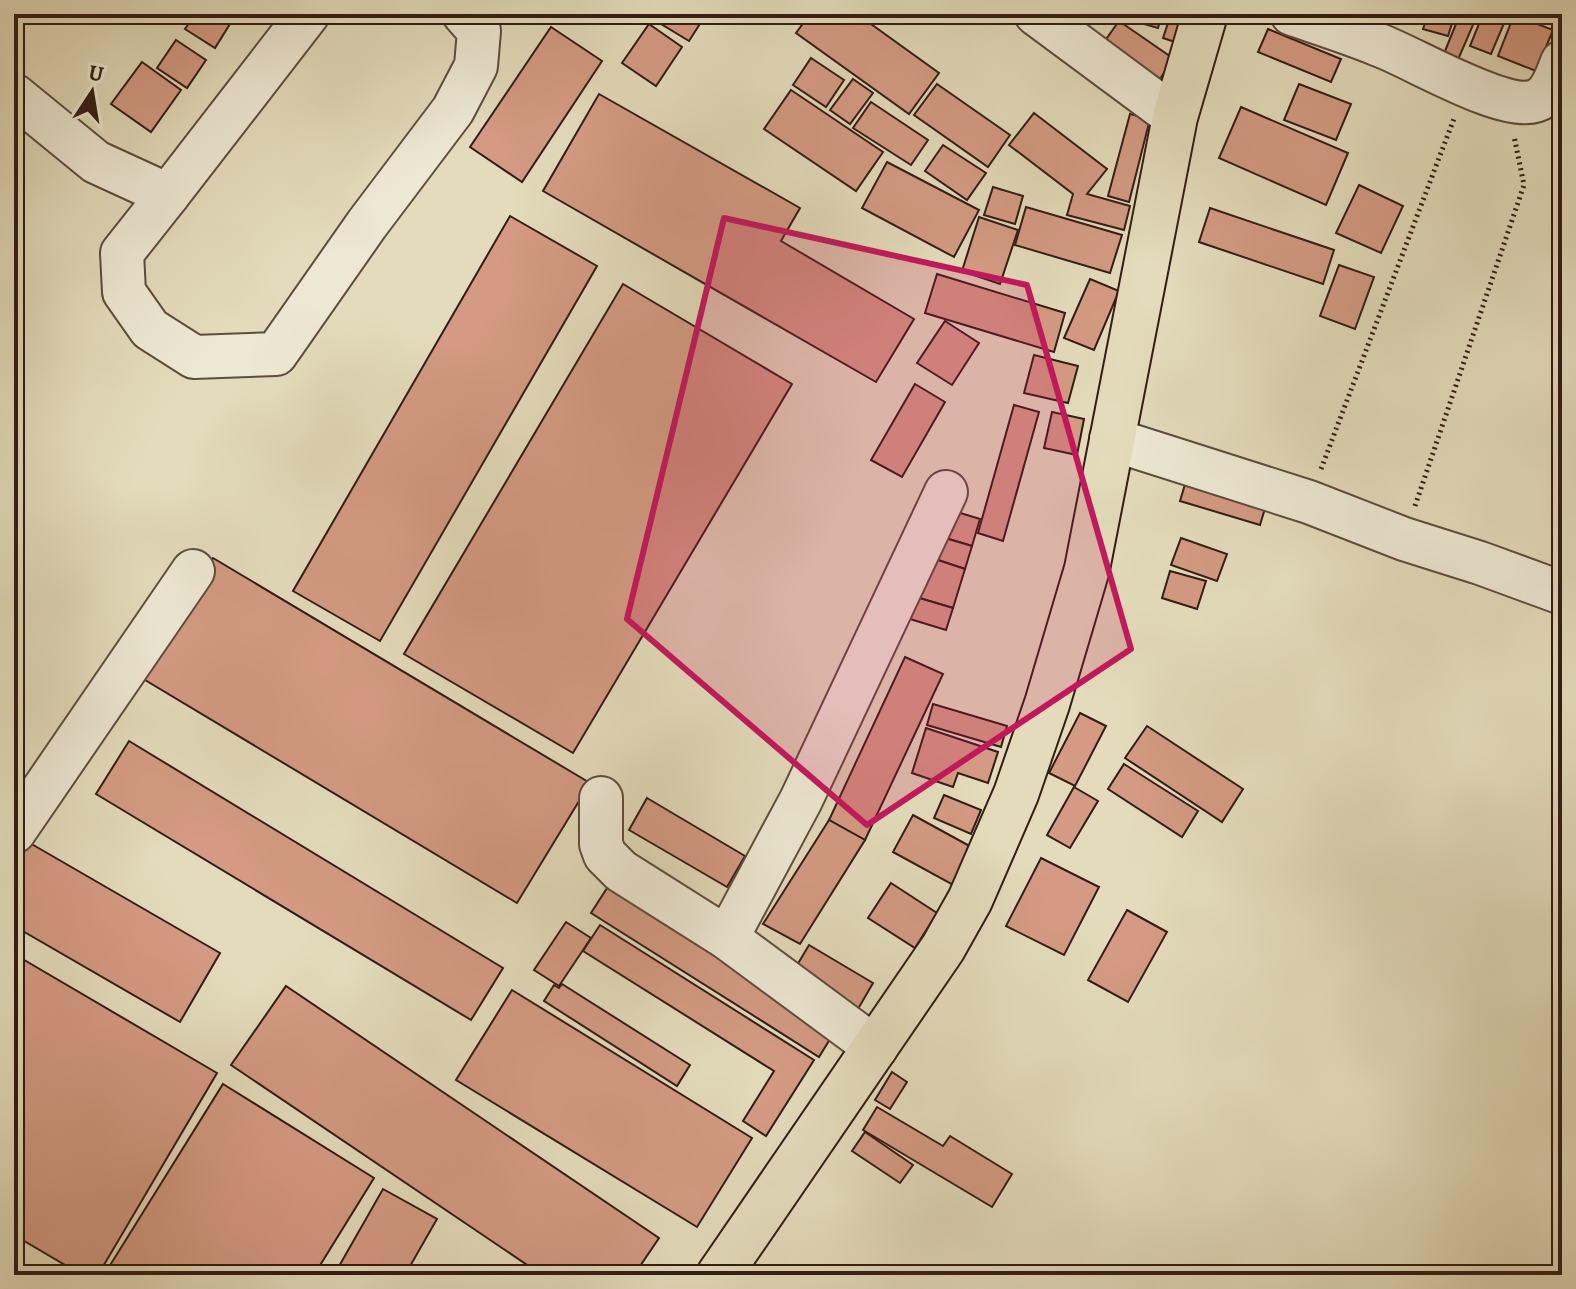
<svg xmlns="http://www.w3.org/2000/svg" width="1576" height="1289" viewBox="0 0 1576 1289" font-family="Alegreya,serif">
<style>
.building{fill:#d49a83;stroke:#321c14;stroke-width:2}
.lines{fill:none;stroke-linecap:round;stroke-linejoin:round}
.minor-casing{stroke:#5e4c3e;stroke-width:46}
.major-casing{stroke:#321c14;stroke-width:48}
.path{stroke:#321c14;stroke-width:5;stroke-dasharray:2 4;stroke-linecap:butt}
.minor{stroke:#ede8d3;stroke-width:42}
.major{stroke:#e3dbbb;stroke-width:44}
.marked{fill:#c2185b;fill-opacity:0.2;stroke:#c2185b;stroke-width:6;stroke-linejoin:round}
</style>
<rect width="100%" height="100%" fill="#e3dbbb"/>
<filter id="stains"><feTurbulence type="fractalNoise" baseFrequency=".0025" numOctaves="4"/><feColorMatrix values="0 0 0 0 .2 0 0 0 0 .09 0 0 0 0 .02 0 0 0 .5 -.17"/></filter>
<radialGradient id="worn" r=".72"><stop offset=".6" stop-color="#630" stop-opacity="0"/><stop offset="1" stop-color="#630" stop-opacity=".3"/></radialGradient>
<g class="building">
<polygon points="195,14 225,14 233,19 215,48 185,29"/>
<polygon points="649,14 694,14 703,19 689,41 648,16"/>
<polygon points="810,14 857,14 939,73 909,114 796,33"/>
<polygon points="1128,14 1162,14 1158,28 1127,19"/>
<polygon points="1171,14 1188,14 1178,43 1163,38"/>
<polygon points="1428,14 1455,14 1448,36 1423,29"/>
<polygon points="1460,14 1476,18 1457,62 1443,56"/>
<polygon points="1483,14 1508,14 1491,54 1470,46"/>
<polygon points="1528,14 1557,14 1553,24"/>
<polygon points="1514,15 1553,30 1536,71 1498,56"/>
<polygon points="1119,21 1174,59 1157,83 1102,45"/>
<polygon points="649,24 682,47 656,86 622,63"/>
<polygon points="551,27 602,61 522,182 470,147"/>
<polygon points="1268,29 1341,59 1331,82 1258,52"/>
<polygon points="176,40 206,60 187,88 157,68"/>
<polygon points="811,58 844,80 826,107 793,85"/>
<polygon points="142,62 181,90 151,132 111,104"/>
<polygon points="853,79 873,93 850,124 830,110"/>
<polygon points="937,84 1010,135 988,167 914,115"/>
<polygon points="1299,84 1351,104 1336,140 1284,120"/>
<polygon points="791,90 883,152 856,191 764,129"/>
<polygon points="599,94 800,208 781,241 914,319 876,382 543,191"/>
<polygon points="871,102 928,140 911,165 853,128"/>
<polygon points="1241,107 1348,153 1326,205 1219,158"/>
<polygon points="1034,113 1107,169 1087,194 1130,206 1124,230 1067,215 1073,194 1009,145"/>
<polygon points="1130,114 1150,119 1129,202 1108,196"/>
<polygon points="943,145 986,173 967,200 925,171"/>
<polygon points="887,162 979,210 954,257 862,208"/>
<polygon points="1359,185 1403,206 1381,253 1336,233"/>
<polygon points="993,187 1023,196 1015,224 984,215"/>
<polygon points="1026,207 1122,235 1110,273 1015,245"/>
<polygon points="1210,208 1334,250 1323,284 1199,242"/>
<polygon points="510,216 597,266 380,641 293,591"/>
<polygon points="979,217 1018,230 1000,284 962,271"/>
<polygon points="1339,265 1374,277 1355,329 1320,316"/>
<polygon points="937,274 1065,313 1054,352 925,313"/>
<polygon points="1090,279 1119,291 1094,350 1064,338"/>
<polygon points="623,284 792,384 573,753 404,654"/>
<polygon points="945,321 979,343 952,385 917,363"/>
<polygon points="1034,355 1078,366 1068,403 1024,393"/>
<polygon points="915,384 945,402 902,477 871,460"/>
<polygon points="1014,405 1039,412 1003,541 978,533"/>
<polygon points="1052,412 1084,419 1077,455 1044,448"/>
<polygon points="1189,471 1269,495 1260,525 1180,501"/>
<polygon points="944,508 980,519 972,546 935,535"/>
<polygon points="935,535 972,546 965,569 929,557"/>
<polygon points="1181,538 1227,554 1217,581 1171,565"/>
<polygon points="929,557 965,569 953,608 916,597"/>
<polygon points="213,558 590,783 517,903 140,677"/>
<polygon points="1170,571 1206,581 1197,609 1162,598"/>
<polygon points="916,597 953,608 946,630 910,619"/>
<polygon points="905,657 943,674 865,840 829,820"/>
<polygon points="933,704 1007,726 1001,747 927,725"/>
<polygon points="1080,713 1106,726 1075,786 1049,773"/>
<polygon points="1147,726 1243,789 1222,822 1125,758"/>
<polygon points="926,728 998,752 988,783 958,773 953,787 912,773"/>
<polygon points="129,741 503,968 471,1020 96,794"/>
<polygon points="14,744 23,749 14,764"/>
<polygon points="1124,764 1198,811 1182,837 1108,789"/>
<polygon points="1074,787 1098,801 1070,848 1047,835"/>
<polygon points="944,795 981,810 971,834 934,818"/>
<polygon points="647,798 745,856 727,887 629,830"/>
<polygon points="913,815 975,849 955,886 893,852"/>
<polygon points="829,820 865,840 800,944 763,924"/>
<polygon points="16,835 220,953 180,1022 14,926"/>
<polygon points="1041,858 1099,887 1064,955 1006,926"/>
<polygon points="611,882 838,1026 819,1057 591,913"/>
<polygon points="891,883 937,913 915,948 868,918"/>
<polygon points="1127,910 1167,932 1128,1002 1088,980"/>
<polygon points="566,922 591,938 559,986 534,970"/>
<polygon points="600,925 814,1060 766,1136 743,1121 774,1071 583,951"/>
<polygon points="809,945 873,983 858,1009 793,972"/>
<polygon points="14,954 217,1073 98,1275 82,1275 14,1235"/>
<polygon points="562,984 690,1065 677,1086 544,1001 554,985 559,988"/>
<polygon points="286,986 659,1238 634,1275 542,1275 231,1065"/>
<polygon points="512,990 752,1138 697,1227 456,1080"/>
<polygon points="892,1072 907,1082 890,1109 875,1100"/>
<polygon points="223,1084 374,1178 314,1275 104,1275"/>
<polygon points="877,1107 943,1146 950,1136 1012,1174 992,1207 863,1130"/>
<polygon points="865,1132 913,1165 900,1183 852,1151"/>
<polygon points="383,1189 437,1219 405,1275 334,1275"/>
</g>
<g class="lines">
<defs>
<g id="minor">
<polyline points="1036,14 1175,117"/>
<path d="M1292,14C1321,24 1350,33 1379,45C1412,57 1503,112 1535,101C1551,96 1556,77 1562,62"/>
<polyline points="14,95 96,162 168,195 308,14"/>
<polyline points="168,195 122,253 124,292 150,329 194,357 276,354 367,224 453,110 476,66 479,31 464,14"/>
<polyline points="1111,439 1309,502 1404,539 1480,563 1562,593"/>
<polyline points="601,798 601,844 605,855 621,871 727,938 876,1048"/>
<polyline points="14,832 193,571"/>
<polyline points="727,938 801,800 946,492"/>
</g>
<polyline id="major" points="719,1275 943,948 970,900 1016,794 1047,704 1087,569 1175,117 1205,14"/>
</defs>
<use href="#minor" class="minor-casing"/>
<use href="#major" class="major-casing"/>
<g class="path">
<polyline points="1321,469 1455,116"/>
<polyline points="1415,506 1524,185 1514,136"/>
</g>
<use href="#minor" class="minor"/>
<use href="#major" class="major"/>
</g>
<path class="marked" d="M724,218L1027,285L1131,649L867,825L627,619Z"/>
<rect width="1576" height="1289" fill="none" stroke="#e3dbbb" stroke-width="48"/>
<rect x="16" y="16" width="1544" height="1257" fill="none" stroke="#321c14" stroke-width="4"/>
<rect x="24" y="24" width="1528" height="1241" fill="none" stroke="#321c14" stroke-width="2"/>
<g transform="translate(92 92) rotate(12)" stroke="#ede8d3" stroke-width="6" paint-order="stroke">
<path d="M0-6L14 30L0 20L-14 30Z" fill="#321c14"/>
<text y="-12" font-size="22" font-weight="bold" text-anchor="middle" fill="#321c14">U</text>
</g>
<rect width="100%" height="100%" filter="url(#stains)"/>
<rect width="100%" height="100%" fill="url(#worn)"/>
</svg>
